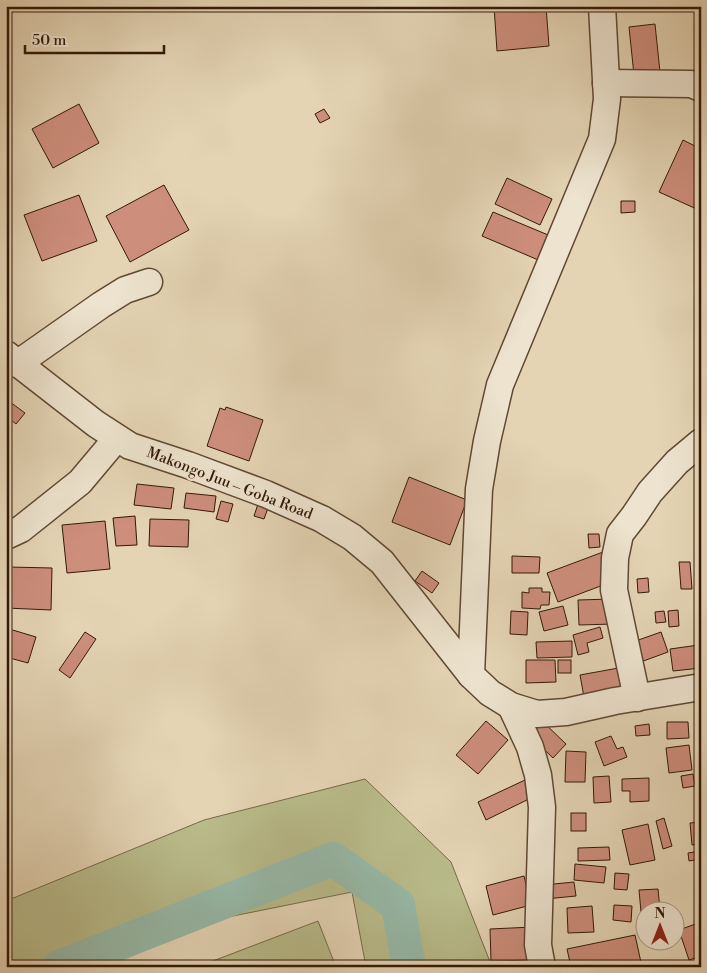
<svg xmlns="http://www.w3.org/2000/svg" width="707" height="973" viewBox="0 0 707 973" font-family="'Libre Bodoni',serif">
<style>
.green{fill:#b9bb8a;stroke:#766a49}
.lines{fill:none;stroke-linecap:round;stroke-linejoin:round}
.river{stroke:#97b9a8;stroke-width:34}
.building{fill:#cd8e7c;stroke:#341908}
.minor-casing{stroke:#604833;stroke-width:29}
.minor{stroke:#ede3ce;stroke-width:26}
.labels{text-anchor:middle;stroke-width:4.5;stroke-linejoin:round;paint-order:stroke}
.street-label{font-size:15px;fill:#341908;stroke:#ede3ce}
</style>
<rect width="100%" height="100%" fill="#e4d4b4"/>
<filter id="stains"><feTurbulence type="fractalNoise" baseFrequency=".004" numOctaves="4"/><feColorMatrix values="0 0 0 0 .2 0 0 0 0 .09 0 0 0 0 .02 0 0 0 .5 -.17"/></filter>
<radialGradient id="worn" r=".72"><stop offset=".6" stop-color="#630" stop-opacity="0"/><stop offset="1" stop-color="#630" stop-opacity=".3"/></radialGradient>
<g class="green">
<polygon points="365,779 451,862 492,967 366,967 352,892 149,933 77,967 6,967 6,901 204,820"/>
<polygon points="318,921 336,967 197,967"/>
</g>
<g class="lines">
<polyline class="river" points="59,967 333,859 398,905 409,967"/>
</g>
<g class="building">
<polygon points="494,6 546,6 549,46 497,51"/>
<polygon points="655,24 660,72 634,75 629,27"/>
<polygon points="79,104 99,143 53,168 32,129"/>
<polygon points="324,109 330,118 320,123 315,114"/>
<polygon points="683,140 701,149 701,211 659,192"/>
<polygon points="507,178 552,199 540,225 495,204"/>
<polygon points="164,185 189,230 130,262 106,216"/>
<polygon points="79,195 97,241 42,261 24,215"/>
<polygon points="621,201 635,201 635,212 621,213"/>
<polygon points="493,212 553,237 543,262 482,236"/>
<polygon points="6,399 25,413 16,424 6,416"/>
<polygon points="226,407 263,420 249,461 207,446 220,408 225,410"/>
<polygon points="409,477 467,500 450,545 392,522"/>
<polygon points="137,484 174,488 171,509 134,505"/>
<polygon points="186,493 216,496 214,512 184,508"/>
<polygon points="221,501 233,504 228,522 216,519"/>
<polygon points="258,504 268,508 264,519 254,516"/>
<polygon points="135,516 137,545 116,546 113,518"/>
<polygon points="150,519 189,520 188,547 149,546"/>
<polygon points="105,521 110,569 67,573 62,525"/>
<polygon points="588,534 599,534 600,547 589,548"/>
<polygon points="603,552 614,581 558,602 547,573"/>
<polygon points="512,556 540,557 539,573 512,573"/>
<polygon points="679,562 690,562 692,589 681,589"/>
<polygon points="9,567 52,568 51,610 6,608 6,580 8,580"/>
<polygon points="422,571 439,583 432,593 415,581"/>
<polygon points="648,578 649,592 638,593 637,579"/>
<polygon points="529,588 542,588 542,592 550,592 549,605 541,605 540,609 522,608 522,592 529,593"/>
<polygon points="612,599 613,624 579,625 578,600"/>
<polygon points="563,606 568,625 544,631 539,612"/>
<polygon points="678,610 679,626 669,627 668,611"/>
<polygon points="511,611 528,612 527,635 510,634"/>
<polygon points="664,611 666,622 656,623 655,612"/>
<polygon points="600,627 603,638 587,643 589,652 578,655 573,635"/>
<polygon points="6,628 36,637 28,663 6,657"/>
<polygon points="85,632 96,639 70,678 59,670"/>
<polygon points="661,632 668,652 638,663 630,643"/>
<polygon points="572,641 572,657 537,658 536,642"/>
<polygon points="699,645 701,668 673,671 670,649"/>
<polygon points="526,660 555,660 556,682 526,683"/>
<rect x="558" y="660" width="13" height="13"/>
<polygon points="624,667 629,690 584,697 580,675"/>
<polygon points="6,671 10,671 9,698 6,698"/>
<polygon points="540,719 566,744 553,758 527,733"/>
<polygon points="486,721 508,740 478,774 456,755"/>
<polygon points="667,722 688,722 689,738 667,739"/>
<polygon points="649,724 650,735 636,736 635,726"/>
<polygon points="611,736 617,749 623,747 627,757 604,766 595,742"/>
<polygon points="689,745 692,770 669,773 666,748"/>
<polygon points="566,751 586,752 585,782 565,782"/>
<polygon points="693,774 695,786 683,788 681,776"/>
<polygon points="609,776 611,802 594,803 593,777"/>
<polygon points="649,778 649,801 630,802 630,791 622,791 622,779"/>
<polygon points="525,780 533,797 486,820 478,802"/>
<rect x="571" y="813" width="15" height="18"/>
<polygon points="664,818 672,846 663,849 656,821"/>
<polygon points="701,822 701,844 692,845 690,823"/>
<polygon points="648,824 655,860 630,865 622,830"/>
<polygon points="609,847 610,860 578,861 578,848"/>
<polygon points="701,851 701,859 689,861 688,853"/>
<polygon points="575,864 606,867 604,883 574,880"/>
<polygon points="615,873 629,874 627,890 614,889"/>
<polygon points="524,876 531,905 493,915 486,886"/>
<polygon points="574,882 576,896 545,899 544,885"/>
<polygon points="658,889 660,910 641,912 639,890"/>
<polygon points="614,905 632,906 631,922 613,920"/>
<polygon points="592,906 594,932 568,933 567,908"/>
<polygon points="701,922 701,956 689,960 679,930"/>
<polygon points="533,927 534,960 491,961 490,929"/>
<polygon points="635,935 642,967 571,967 567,949"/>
</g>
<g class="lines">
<defs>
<g id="minor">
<polyline points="606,83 691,84 701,88"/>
<polyline points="6,354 96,424 130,446 188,465 266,494 322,519 352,537 382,562 471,675 490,693 511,706 537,714 566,712 615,701 701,687"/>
<polyline points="17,364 101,305 125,290 149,282"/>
<polyline points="6,536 21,529 80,482 117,438"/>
<polyline points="471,675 479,489 487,441 500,385 602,139 607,99 602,6"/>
<polyline points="637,698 614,590 615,558 620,534 634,516 650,492 677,462 701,442"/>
<polyline points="511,706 530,747 538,775 542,807 538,945 542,967"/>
</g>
</defs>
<use href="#minor" class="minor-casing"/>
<use href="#minor" class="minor"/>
</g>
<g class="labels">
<g class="street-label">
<text transform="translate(230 483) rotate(21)" y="5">Makongo Juu – Goba Road</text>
</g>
</g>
<rect width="707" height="973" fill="none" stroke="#e4d4b4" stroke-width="25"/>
<rect x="8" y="8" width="692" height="958" fill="none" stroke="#341908" stroke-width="2.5"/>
<rect x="12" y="12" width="682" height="948" fill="none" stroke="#341908"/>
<g transform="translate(660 926)"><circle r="24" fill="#ede3ce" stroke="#a3927f"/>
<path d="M0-4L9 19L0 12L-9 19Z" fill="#8f2418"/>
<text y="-8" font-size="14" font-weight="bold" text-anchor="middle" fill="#341908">N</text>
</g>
<path d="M25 45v8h139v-8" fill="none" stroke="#341908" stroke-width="2.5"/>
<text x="32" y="45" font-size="15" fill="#341908" stroke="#ede3ce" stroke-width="4" paint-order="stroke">50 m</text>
<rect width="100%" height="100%" filter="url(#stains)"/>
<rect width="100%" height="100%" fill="url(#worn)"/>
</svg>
